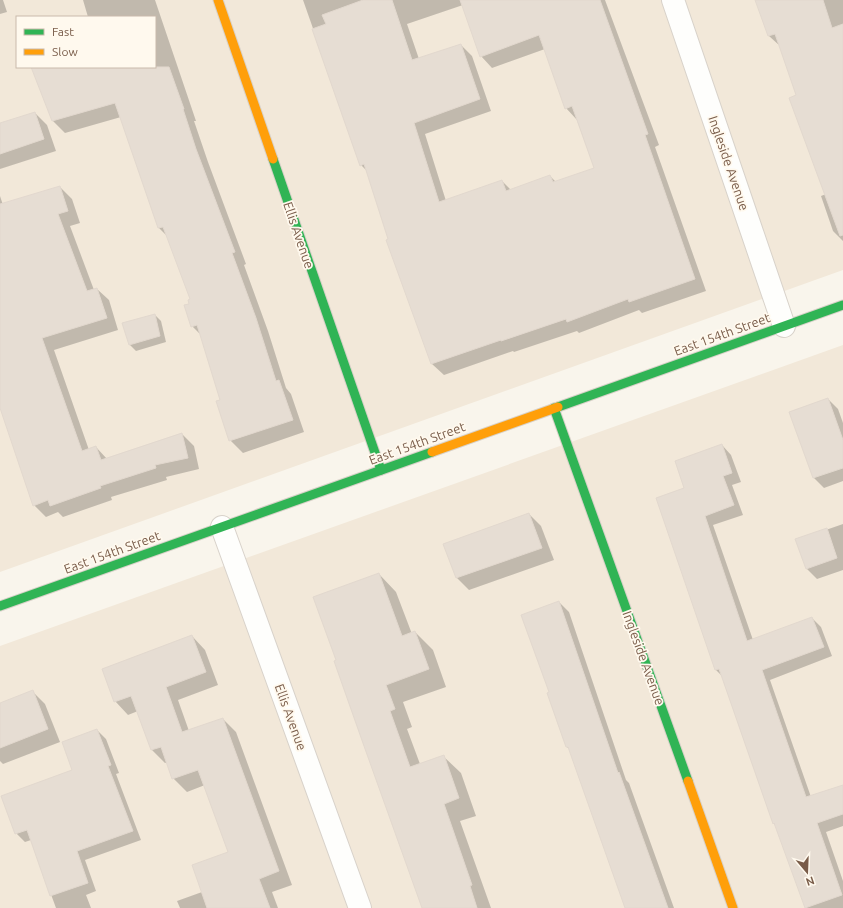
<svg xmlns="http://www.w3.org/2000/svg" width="843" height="908" viewBox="0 0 843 908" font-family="Ubuntu,sans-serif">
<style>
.residential{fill:#f2e8d9;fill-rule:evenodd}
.shadow{fill:#0003;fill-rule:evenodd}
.building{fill:#e6ddd3;stroke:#e2d8ce}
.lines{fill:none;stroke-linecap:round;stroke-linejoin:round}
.street-casing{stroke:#d8d2ca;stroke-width:24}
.fast-casing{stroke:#d8d1c8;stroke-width:11}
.slow-casing{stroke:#d8d1c8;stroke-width:11}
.street{stroke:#fefefc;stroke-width:22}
.fast{stroke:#30b455;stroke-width:9}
.slow{stroke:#ff9f0a;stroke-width:9}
.labels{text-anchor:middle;stroke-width:3.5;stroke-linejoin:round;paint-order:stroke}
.street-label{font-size:13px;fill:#795c49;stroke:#fff9ee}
</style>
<rect width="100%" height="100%" fill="#f9f5ec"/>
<g class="residential">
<path d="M0,0H843V270L0,572ZM17,17H155V67H17Z"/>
<polygon points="843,345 843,908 0,908 0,646"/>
</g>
<g class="shadow">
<polygon points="0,0 3,0 7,12 0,14"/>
<polygon points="83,0 155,0 196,121 194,121 208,162 246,264 244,265 268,331 286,388 291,394 304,432 243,453 230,440 222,401 202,336 192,326 191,300 168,237 159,228 121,117 65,133 53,121 47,67 155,67 155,17 88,17"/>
<path d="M303,0H605L659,145L655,147L706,291L642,313L639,310L579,333L577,331L514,352L513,351L444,375L432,364L388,240H389L367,171L361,165ZM463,5L481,56L492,68L545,49L566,108L577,120L595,169L556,182L550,176L511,190L502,181L446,201L425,134L491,111L472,56L461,45L419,59L407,24Z"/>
<polygon points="760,0 843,0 843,241 833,231 821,196 826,194 797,96 780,46 769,36"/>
<polygon points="35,113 47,125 56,151 0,169 0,125"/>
<polygon points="60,187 72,199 80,223 70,226 94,290 97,289 109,300 118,330 54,350 89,450 96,447 107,459 182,434 194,446 199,469 166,477 167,480 111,497 112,500 63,517 58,512 46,517 34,505 0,406 0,196 3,205"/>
<polygon points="155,315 161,321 166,342 136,351 130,345"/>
<polygon points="828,399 838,409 843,423 843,481 824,488 814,478 790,412"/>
<polygon points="722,445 731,455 741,482 732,485 743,515 713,525 753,640 812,618 821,627 832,656 770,680 811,797 843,786 843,826 826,832 843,881 843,908 806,908 776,826 773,823 722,676 716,670 658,498 686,488"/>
<polygon points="529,514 541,526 554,560 469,590 457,578 445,544"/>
<polygon points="843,524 843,570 817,579 807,569 797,540"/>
<polygon points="379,574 396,592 412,634 415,632 433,650 446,687 403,702 412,727 407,729 420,764 443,756 461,773 476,816 460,821 491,908 424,908 338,661"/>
<polygon points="559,602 569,612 626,780 629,783 674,908 627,908 570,750 567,747 550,693"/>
<polygon points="192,636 205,650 218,685 178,700 189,731 223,719 236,732 292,885 272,892 278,908 180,908 177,901 202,892 229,853 205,785 187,792 173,778 168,762 165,763 152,750 138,711 128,715 115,701"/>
<polygon points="33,692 45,704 60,742 3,764 0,761 0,704"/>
<polygon points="97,730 106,739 119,773 116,774 141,840 85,860 96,891 86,895 91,908 56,908 31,840 25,842 16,833 74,771"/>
</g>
<g class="building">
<polygon points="363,0 392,0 412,60 461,44 480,99 414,123 439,202 502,180 506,191 550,175 553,182 594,168 572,106 565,109 539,35 480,57 460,0 600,0 648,134 645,135 695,279 629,302 628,299 567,322 566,319 501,341 501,340 431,364 386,240 388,239 364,164 360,166 312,29 326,24 322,15"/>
<polygon points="755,0 823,0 832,28 843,24 843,235 840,236 789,98 796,95 775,34 768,36"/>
<polygon points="31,67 169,67 184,109 183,109 196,149 235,252 232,253 256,318 276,381 279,380 293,420 229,441 216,401 220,400 197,325 191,327 184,305 189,304 188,300 190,299 163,227 158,228 115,103 52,121"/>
<polygon points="35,112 44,139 0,154 0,123"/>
<polygon points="60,186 68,211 58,214 87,291 97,288 107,318 42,338 82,451 96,446 101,460 182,433 188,458 155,465 156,468 100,486 101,488 50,506 48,500 33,506 0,408 0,204"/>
<polygon points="155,314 160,336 129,345 122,323"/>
<polygon points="828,398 843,440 843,468 813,478 789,412"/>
<polygon points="722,444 732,473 723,476 734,505 705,516 747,641 812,617 824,647 762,670 806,797 843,785 843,814 817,823 842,895 805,908 774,823 773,824 719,669 715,670 656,498 684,488 675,461"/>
<polygon points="529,513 542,548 456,578 443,544"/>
<polygon points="827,528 837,558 806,569 795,539"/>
<polygon points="379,573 402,636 415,631 429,669 386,685 395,709 390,711 410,767 444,755 459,798 444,804 472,885 470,886 477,908 422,908 364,746 334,661 336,660 313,597"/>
<polygon points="559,601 618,773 619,772 668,908 625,908 568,747 566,747 547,693 549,692 521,615"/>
<polygon points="192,635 206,672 166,687 182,732 223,718 279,871 259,879 270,908 207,908 192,865 228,852 198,770 172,779 161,747 151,750 131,696 114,702 102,669"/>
<polygon points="33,690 48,729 0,748 0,703"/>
<polygon points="97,729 111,765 108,766 133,831 77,851 88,883 50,896 27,830 15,834 1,796 72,770 62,742"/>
</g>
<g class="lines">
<defs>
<g id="street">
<polyline points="673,0 784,326"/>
<polyline points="222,527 360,908"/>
</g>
<g id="fast">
<polyline points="273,159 381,470"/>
<polyline points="558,407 843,305"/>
<polyline points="554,408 688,781"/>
<polyline points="0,606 432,452"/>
</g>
<g id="slow">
<polyline points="218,0 273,159"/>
<polyline points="432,452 558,407"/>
<polyline points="688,781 733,908"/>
</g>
</defs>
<use href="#street" class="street-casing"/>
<use href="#fast" class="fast-casing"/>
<use href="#slow" class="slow-casing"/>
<use href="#street" class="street"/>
<use href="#fast" class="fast"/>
<use href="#slow" class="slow"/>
</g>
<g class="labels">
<g class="street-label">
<text transform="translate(729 163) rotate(71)" y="5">Ingleside Avenue</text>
<text transform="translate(299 235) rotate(71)" y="5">Ellis Avenue</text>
<text transform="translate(722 334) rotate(-20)" y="5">East 154th Street</text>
<text transform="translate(417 443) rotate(-20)" y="5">East 154th Street</text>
<text transform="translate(112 552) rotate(-20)" y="5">East 154th Street</text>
<text transform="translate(644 658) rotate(70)" y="5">Ingleside Avenue</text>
<text transform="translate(291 717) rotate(70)" y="5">Ellis Avenue</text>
</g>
</g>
<rect x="16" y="16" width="140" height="52" fill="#fff9ee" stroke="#c9baac"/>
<rect x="24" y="29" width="20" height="6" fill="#30b455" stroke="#c9baac"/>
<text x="52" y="36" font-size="12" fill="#795c49">Fast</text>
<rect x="24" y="49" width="20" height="6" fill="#ff9f0a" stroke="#c9baac"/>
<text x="52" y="56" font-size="12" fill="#795c49">Slow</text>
<g transform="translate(807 872) rotate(161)" stroke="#fff9ee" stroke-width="3" paint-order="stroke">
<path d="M0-3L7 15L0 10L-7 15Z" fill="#795c49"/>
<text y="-6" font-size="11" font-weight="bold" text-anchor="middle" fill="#795c49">N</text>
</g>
</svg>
